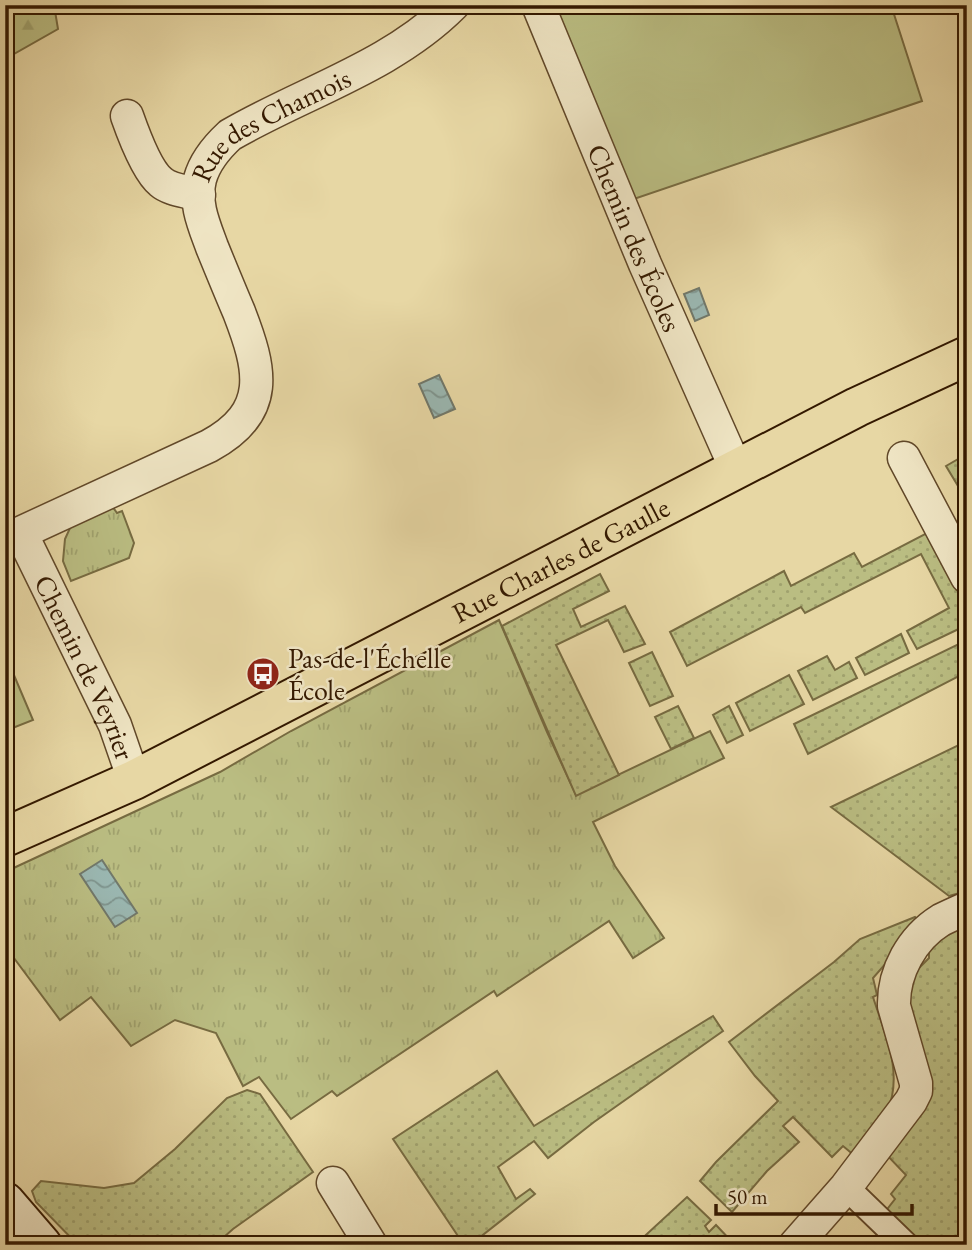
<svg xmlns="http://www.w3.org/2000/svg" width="972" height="1250" viewBox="0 0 972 1250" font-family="'EB Garamond',serif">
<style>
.grass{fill:url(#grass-tufts);stroke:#776b41;stroke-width:2}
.forest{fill:url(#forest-firs);stroke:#776b41;stroke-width:2}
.garden{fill:url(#garden-dots);stroke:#776b41;stroke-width:2}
.pitch{fill:#babd82;stroke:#776b41;stroke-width:2}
.water{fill:url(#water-waves);stroke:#71786a;stroke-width:2}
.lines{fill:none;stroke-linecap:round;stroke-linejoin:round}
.pedestrian-casing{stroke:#614829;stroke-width:28}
.minor-casing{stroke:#614829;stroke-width:35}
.secondary-casing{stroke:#341900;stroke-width:42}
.primary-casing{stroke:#341900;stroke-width:42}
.pedestrian{stroke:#efe5c4;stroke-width:24}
.minor{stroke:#efe5c4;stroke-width:32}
.secondary{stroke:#efe5c4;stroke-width:38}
.primary{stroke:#e7d7a4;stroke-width:38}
.labels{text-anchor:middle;stroke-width:5;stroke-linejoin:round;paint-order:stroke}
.street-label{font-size:28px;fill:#341900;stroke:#efe5c4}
.poi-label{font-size:28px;fill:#341900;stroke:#efe5c4;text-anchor:start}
</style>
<defs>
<pattern id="grass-tufts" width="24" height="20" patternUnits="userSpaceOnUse" patternTransform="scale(1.75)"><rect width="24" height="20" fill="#babd82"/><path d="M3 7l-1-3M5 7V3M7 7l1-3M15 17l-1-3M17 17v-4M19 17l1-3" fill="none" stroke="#a0a26e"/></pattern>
<pattern id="forest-firs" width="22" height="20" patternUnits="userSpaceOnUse" patternTransform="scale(1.75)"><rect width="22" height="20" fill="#babd82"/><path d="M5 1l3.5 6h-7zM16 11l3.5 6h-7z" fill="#a0a26e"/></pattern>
<pattern id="garden-dots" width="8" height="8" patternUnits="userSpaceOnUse" patternTransform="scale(1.75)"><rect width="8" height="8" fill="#babd82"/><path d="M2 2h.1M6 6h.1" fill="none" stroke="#a0a26e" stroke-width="1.8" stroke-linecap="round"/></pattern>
<pattern id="water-waves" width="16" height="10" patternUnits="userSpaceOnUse" patternTransform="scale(1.75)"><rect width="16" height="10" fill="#9ab7b1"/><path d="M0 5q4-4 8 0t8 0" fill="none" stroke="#7e948e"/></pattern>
</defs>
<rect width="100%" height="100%" fill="#e7d7a4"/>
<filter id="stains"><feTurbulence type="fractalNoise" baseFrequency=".00286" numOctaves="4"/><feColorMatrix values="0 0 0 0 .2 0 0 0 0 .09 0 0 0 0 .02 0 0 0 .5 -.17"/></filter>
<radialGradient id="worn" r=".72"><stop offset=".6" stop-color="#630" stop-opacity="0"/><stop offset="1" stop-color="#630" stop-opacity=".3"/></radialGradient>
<g class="grass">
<polygon points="112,506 117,513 122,511 134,543 129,558 71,581 63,561 65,539 70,528 79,519"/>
<polygon points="499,620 547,732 576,795 710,731 724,758 593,822 615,866 664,938 633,958 609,921 497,996 494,991 337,1096 332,1091 291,1119 259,1077 243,1086 216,1033 175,1020 131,1046 91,997 60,1020 5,946 5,872 220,772 291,731"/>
</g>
<polygon class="forest" points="5,5 54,5 58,29 5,59"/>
<g class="garden">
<polygon points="967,454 967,501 946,466"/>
<polygon points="927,533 967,605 967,625 917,649 907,631 949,608 921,554 805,613 801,607 687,666 670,632 784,571 791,586 854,553 862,567"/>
<polygon points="600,574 609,591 573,609 581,627 625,606 645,644 624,652 608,620 556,645 619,775 576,796 502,626"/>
<polygon points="901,634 909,653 865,675 856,658"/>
<polygon points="967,640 967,672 808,754 794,724"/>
<polygon points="652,652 673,696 650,706 629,663"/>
<polygon points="827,656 835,670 849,662 857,678 813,700 798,671"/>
<polygon points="789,675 804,704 750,731 736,703"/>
<polygon points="678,706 694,738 671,749 655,717"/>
<polygon points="729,706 743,735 727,743 713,715"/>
<polygon points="967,741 967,891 949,896 831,807"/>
<path d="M915,917L921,923L873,978L877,995L873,997C885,1035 904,1073 887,1112C881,1126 865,1143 855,1156L843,1146L832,1157L793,1117L783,1126L799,1142L767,1171L732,1212L700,1181L716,1162L778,1101L755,1076L729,1042L834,962L860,939Z"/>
<polygon points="967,919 967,1236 957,1245 913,1245 881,1217 895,1199 891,1194 906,1175 883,1151 927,1093 903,1009 909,978 929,958 929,947"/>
<polygon points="713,1016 723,1031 594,1122 548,1158 534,1141 498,1167 516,1199 530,1189 535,1194 470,1245 464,1245 393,1139 497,1071 534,1126"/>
<polygon points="247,1090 260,1094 313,1172 233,1229 215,1245 78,1245 36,1202 32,1191 41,1181 104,1188 134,1183 175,1149 227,1098"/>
<polygon points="687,1197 711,1220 705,1226 709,1232 716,1225 735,1245 635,1245"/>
</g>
<g class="pitch">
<polygon points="549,5 891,5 922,101 628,201"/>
<polygon points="5,654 33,720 5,731"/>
</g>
<g class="water">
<polygon points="699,288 709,315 695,321 684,294"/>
<polygon points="439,375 455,409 434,418 419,384"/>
<polygon points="102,860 137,913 115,927 80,874"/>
</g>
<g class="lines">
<defs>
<polyline id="pedestrian" points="846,1187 906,1245"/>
<g id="minor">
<path id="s1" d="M538,5L645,264L736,469"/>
<path d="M127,116C133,133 147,171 161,182C170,190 187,191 199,195"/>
<polyline points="904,458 967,577"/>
<path id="s2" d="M21,533L115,725L134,780"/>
<path id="s3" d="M5,540L209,446C272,412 261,369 239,312C230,291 221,269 212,247C204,225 194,203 200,179C205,161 217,147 230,135C304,92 391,67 453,5"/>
<polyline points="333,1183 371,1245"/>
<path d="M795,1245L846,1187L911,1101L916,1091V1083L894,1006C893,972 912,938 941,920C949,916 958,912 967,908"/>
</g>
<polyline id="secondary" points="5,1202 42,1245"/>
<g id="primary">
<path id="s4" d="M5,837L134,780L857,407L967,356"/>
</g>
</defs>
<use href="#pedestrian" class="pedestrian-casing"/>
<use href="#minor" class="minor-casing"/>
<use href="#secondary" class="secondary-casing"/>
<use href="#primary" class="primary-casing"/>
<use href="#pedestrian" class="pedestrian"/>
<use href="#minor" class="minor"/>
<use href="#secondary" class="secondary"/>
<use href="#primary" class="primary"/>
</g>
<defs>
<symbol id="bus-disc" viewBox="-11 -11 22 22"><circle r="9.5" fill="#8f2418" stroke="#efe5c4"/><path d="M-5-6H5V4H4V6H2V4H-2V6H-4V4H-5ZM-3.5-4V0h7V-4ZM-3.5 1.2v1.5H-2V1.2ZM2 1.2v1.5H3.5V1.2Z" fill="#fff"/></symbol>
</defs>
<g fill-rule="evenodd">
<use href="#bus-disc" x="244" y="655" width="38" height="38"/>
</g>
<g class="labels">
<g class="street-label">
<text dy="10" stroke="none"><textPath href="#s3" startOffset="614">Rue des Chamois</textPath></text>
<text dy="10" stroke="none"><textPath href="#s1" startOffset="252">Chemin des Écoles</textPath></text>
<text dy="10" stroke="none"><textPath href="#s4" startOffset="621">Rue Charles de Gaulle</textPath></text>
<text dy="10" stroke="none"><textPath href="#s2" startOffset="149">Chemin de Veyrier</textPath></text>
</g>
<g class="poi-label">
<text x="288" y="668">Pas-de-l'Échelle<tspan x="288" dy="32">École</tspan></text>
</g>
</g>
<rect width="972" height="1250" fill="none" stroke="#e7d7a4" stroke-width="28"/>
<rect x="7" y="7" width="958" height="1236" fill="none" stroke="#341900" stroke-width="3.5"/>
<rect x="14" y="14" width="944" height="1222" fill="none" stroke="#341900" stroke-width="2"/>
<path d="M716 1204v10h196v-10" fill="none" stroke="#341900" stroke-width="3.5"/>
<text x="727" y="1204" font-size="21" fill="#341900" stroke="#efe5c4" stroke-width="5" paint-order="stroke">50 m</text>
<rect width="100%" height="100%" filter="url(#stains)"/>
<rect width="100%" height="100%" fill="url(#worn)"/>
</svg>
